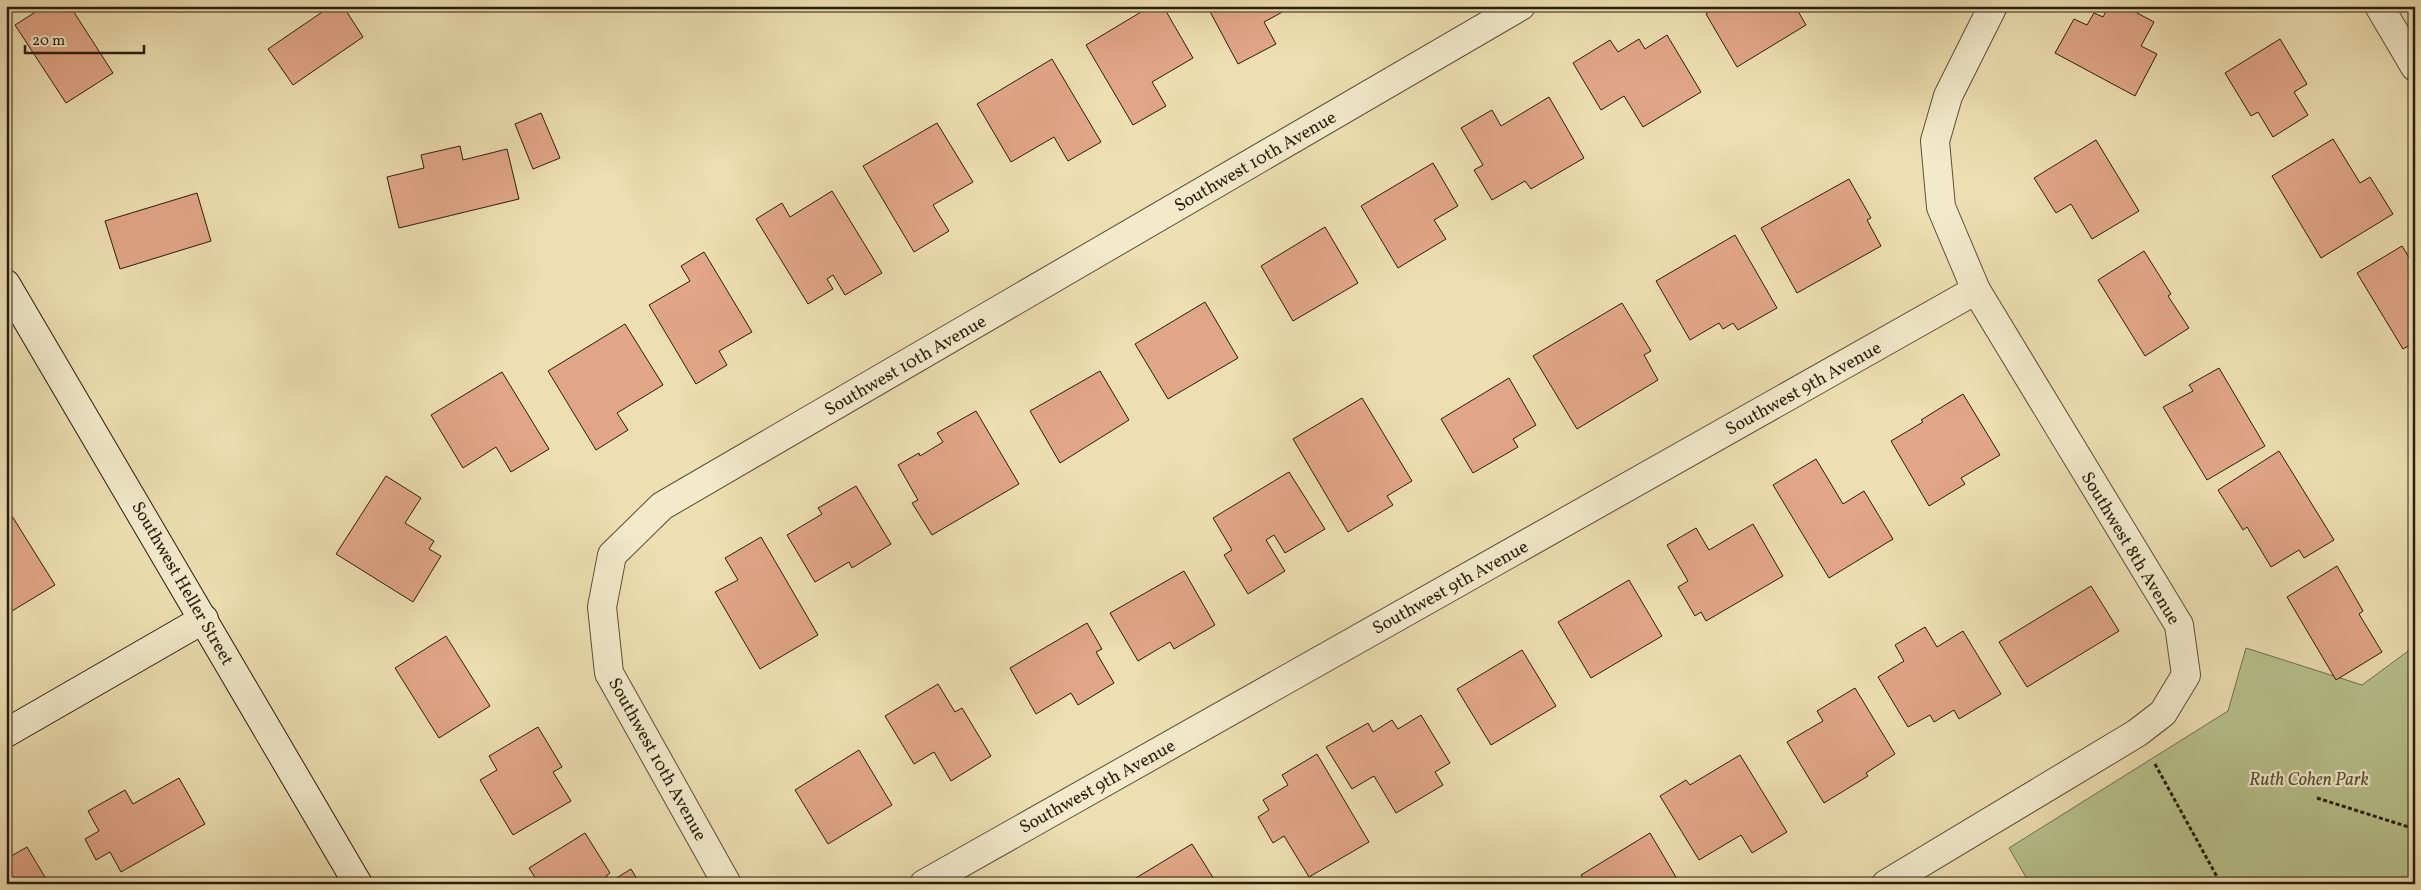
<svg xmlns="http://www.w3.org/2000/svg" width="2421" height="890" viewBox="0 0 2421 890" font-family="Vollkorn,serif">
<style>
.green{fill:#b7c28d;stroke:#70704e}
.building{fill:#e1a687;stroke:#291d0e}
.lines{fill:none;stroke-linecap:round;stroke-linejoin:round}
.street-casing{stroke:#5a4e37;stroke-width:30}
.secondary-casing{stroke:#291d0e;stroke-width:30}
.path{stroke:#291d0e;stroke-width:3;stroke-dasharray:4 2.5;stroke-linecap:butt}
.street{stroke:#f3eacc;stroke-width:28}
.secondary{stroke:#f3eacc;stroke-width:28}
.labels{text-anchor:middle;stroke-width:4.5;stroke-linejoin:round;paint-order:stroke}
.street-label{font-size:18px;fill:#291d0e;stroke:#f3eacc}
.park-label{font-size:18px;font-style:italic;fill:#544f34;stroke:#f3eacc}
</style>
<rect width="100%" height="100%" fill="#eddfb1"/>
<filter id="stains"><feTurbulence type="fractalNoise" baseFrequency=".004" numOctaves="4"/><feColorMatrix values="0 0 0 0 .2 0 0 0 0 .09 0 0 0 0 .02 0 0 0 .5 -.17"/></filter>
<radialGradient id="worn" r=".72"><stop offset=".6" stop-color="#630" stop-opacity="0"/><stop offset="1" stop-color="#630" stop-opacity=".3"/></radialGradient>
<polygon class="green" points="2415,646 2415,884 2030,884 2009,848 2228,711 2246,648 2362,685"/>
<g class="building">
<polygon points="45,6 70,6 113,73 66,103 15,25"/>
<polygon points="331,6 343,6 363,37 293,85 268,49"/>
<polygon points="1151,6 1163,6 1193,58 1152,82 1166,106 1133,125 1086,45"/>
<polygon points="1207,6 1286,6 1288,9 1264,22 1276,44 1238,64"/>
<polygon points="1718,6 1795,6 1806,25 1737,67 1706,14"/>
<polygon points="2109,6 2124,6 2154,22 2141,46 2157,54 2135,96 2055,53 2074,19 2087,25 2094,13 2103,17"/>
<polygon points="1667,35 1701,92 1643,127 1624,96 1601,110 1573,63 1610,40 1618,52 1639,39 1645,49"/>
<polygon points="2280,39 2307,84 2294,92 2308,115 2273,137 2258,112 2251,116 2225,73"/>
<polygon points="1052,59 1101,142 1068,161 1054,137 1011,162 977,104"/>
<polygon points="1549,97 1584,158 1531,189 1525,181 1492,200 1474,170 1483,165 1461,128 1492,110 1501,126"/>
<polygon points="541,113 560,158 533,169 515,124"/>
<polygon points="937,123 973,182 933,205 949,231 914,252 863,166"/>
<polygon points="2333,139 2360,183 2370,177 2393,214 2321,258 2272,176"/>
<polygon points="2096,140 2139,211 2092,239 2071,204 2056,213 2034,178"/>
<polygon points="460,146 463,160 507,149 519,199 399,228 387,177 424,168 421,155"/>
<polygon points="1433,163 1458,206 1434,220 1446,239 1398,268 1361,206"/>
<polygon points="1849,179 1871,218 1867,220 1881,246 1797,293 1761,228"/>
<polygon points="832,191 882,273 845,295 833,275 827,279 833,289 808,304 756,219 782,203 790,217"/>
<polygon points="197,193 211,241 120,269 105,221"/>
<polygon points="1325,227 1358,283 1293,321 1261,266"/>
<polygon points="1735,235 1777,308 1738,330 1733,323 1723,329 1719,323 1690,340 1656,281"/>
<polygon points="2402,246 2415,267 2415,342 2403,349 2357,273"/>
<polygon points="2144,251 2171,294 2168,296 2189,328 2145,356 2098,280"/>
<polygon points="704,252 752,332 719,351 727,365 696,384 649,305 690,281 681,266"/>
<polygon points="1205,302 1238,358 1168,399 1135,344"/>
<polygon points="1622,303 1651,351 1644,355 1658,380 1577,429 1533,356"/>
<polygon points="625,324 663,385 617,413 628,430 596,450 548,371"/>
<polygon points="2219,368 2265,446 2207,480 2163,407 2193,391 2189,385"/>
<polygon points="1100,371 1129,420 1060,463 1030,411"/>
<polygon points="502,372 549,449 511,472 496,447 463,468 431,415"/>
<polygon points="1509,378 1536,425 1513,439 1518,447 1473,473 1441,419"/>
<polygon points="1963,394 2000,455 1961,478 1965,484 1929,506 1891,441 1923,422 1921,420"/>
<polygon points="1362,398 1412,481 1387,496 1393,505 1348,532 1293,439"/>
<polygon points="976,411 1019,484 932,535 912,503 918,500 898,465 919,453 920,456 943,442 937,433"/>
<polygon points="2279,451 2334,540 2304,558 2299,550 2271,567 2247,527 2243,530 2218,490"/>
<polygon points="1816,459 1843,504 1864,491 1893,539 1829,578 1773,485"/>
<polygon points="1289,472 1325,529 1285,553 1274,535 1266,540 1285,571 1248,594 1224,555 1232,550 1213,518"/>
<polygon points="386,476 421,498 405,523 434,541 429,549 441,556 413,602 336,554"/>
<polygon points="856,486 891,544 852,568 849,562 815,582 787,535 822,514 818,508"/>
<polygon points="12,516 55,585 7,614 6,519"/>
<polygon points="1753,524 1783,576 1706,621 1701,612 1695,616 1678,587 1688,581 1667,545 1696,528 1709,550"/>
<polygon points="761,537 818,635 760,669 715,592 738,580 725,558"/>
<polygon points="2337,566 2363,611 2359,614 2382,652 2336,680 2287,597"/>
<polygon points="1184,571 1215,625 1174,649 1170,642 1138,661 1110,613"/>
<polygon points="1629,580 1662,636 1591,678 1558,622"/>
<polygon points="2091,586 2119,631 2027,687 1999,642"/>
<polygon points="1087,623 1102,649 1096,652 1114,683 1078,705 1071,693 1036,714 1010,668"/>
<polygon points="1925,627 1937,647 1963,631 2001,694 1959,719 1954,710 1934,722 1930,715 1908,727 1878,677 1904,661 1895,645"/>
<polygon points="446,636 490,706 439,738 395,668"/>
<polygon points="1522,650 1556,706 1491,745 1457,689"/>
<polygon points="938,684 955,712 962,708 991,756 951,781 934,752 914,764 885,716"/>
<polygon points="1855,688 1895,754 1866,773 1868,776 1824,803 1787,742 1823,721 1817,711"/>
<polygon points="1421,715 1450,763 1435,772 1443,785 1396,813 1374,776 1352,789 1326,747 1368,723 1373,732 1392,720 1398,729"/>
<polygon points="538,727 562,767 553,772 571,801 513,835 480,780 497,770 489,756"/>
<polygon points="859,750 892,805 828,844 795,790"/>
<polygon points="1317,754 1369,842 1309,877 1284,836 1273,843 1258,817 1269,810 1263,800 1288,785 1282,775"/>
<polygon points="1740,755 1787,832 1752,853 1741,835 1699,860 1660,796 1686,780 1690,785"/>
<polygon points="179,778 205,824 121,872 110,852 96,860 85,839 99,831 88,811 125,790 133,804"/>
<polygon points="585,833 610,873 606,876 610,882 631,869 640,884 539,884 529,868"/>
<polygon points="1650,833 1680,884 1586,884 1581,875"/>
<polygon points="1192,844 1217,884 1126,884"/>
<polygon points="27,847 49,884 6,884 6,859"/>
</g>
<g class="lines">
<defs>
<g id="street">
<polyline points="2379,6 2415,67"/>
<polyline points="727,884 609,673 602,607 612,555 662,506 1521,6"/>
<polyline points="924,884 1976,290"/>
<polyline points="1886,884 2137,733 2163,713 2186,675 2179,625 1976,290 1941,207 1935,141 1948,96 1993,6"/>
</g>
<g id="secondary">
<polyline points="6,284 358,884"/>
<polyline points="6,733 204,619"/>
</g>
</defs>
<use href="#street" class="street-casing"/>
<use href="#secondary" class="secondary-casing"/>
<g class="path">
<polyline points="2155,764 2221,884"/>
<polyline points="2317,798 2415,829"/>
</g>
<use href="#street" class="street"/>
<use href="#secondary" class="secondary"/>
</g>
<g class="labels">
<g class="street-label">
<text transform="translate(1255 161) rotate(-30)" y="6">Southwest 10th Avenue</text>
<text transform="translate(905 365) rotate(-30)" y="6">Southwest 10th Avenue</text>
<text transform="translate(1803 388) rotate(-29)" y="6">Southwest 9th Avenue</text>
<text transform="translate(2131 548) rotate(59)" y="6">Southwest 8th Avenue</text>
<text transform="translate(183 583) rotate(60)" y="6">Southwest Heller Street</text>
<text transform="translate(1450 587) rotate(-29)" y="6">Southwest 9th Avenue</text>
<text transform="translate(658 759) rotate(61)" y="6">Southwest 10th Avenue</text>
<text transform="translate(1097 786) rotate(-29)" y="6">Southwest 9th Avenue</text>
</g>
<g class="park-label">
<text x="2309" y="785">Ruth Cohen Park</text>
</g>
</g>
<rect width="2421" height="890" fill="none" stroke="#eddfb1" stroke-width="25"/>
<rect x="8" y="8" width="2406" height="875" fill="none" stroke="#291d0e" stroke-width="2.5"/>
<rect x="12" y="12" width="2396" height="865" fill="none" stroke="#291d0e"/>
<path d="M25 45v8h119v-8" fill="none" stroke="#291d0e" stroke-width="2.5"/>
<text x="32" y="45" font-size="15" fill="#291d0e" stroke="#f3eacc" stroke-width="4" paint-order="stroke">20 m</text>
<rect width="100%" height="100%" filter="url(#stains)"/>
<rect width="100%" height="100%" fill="url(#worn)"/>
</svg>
